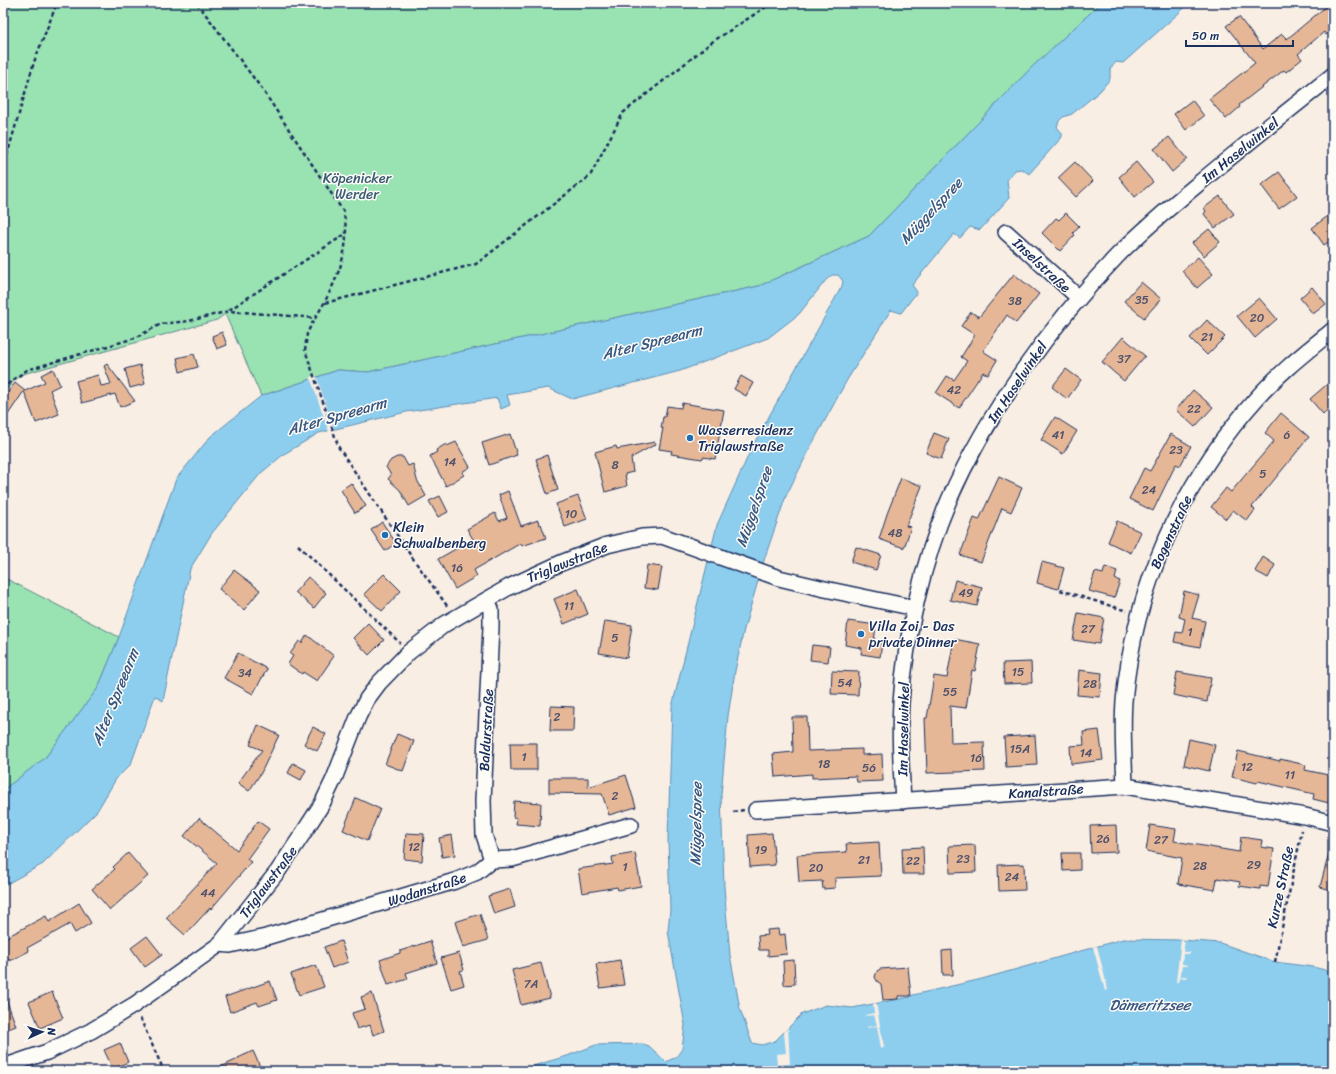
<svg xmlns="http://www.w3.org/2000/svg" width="1336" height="1074" viewBox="0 0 1336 1074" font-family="Sriracha,sans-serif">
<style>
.green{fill:#99e2b2;stroke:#5a8888}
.water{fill:#8dceee;stroke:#5f8eb4}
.pier{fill:#f8eee4}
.building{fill:#e6b796;stroke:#1b2f5e}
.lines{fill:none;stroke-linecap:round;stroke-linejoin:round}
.street-casing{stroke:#1b2f5e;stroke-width:18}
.path{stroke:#1b2f5e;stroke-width:2.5;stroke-dasharray:4 3;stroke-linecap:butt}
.street{stroke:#fdfcf7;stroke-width:15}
.poi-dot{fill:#1f6fb2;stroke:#fdfcf7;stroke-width:1.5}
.labels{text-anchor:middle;stroke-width:3;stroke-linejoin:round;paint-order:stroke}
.number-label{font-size:12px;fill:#4e516c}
.street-label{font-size:14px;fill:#1b2f5e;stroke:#fdfcf7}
.park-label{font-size:14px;fill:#3a5c73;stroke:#fdfcf7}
.poi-label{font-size:14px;fill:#1b2f5e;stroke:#fdfcf7;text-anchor:start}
.water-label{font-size:15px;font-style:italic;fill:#385782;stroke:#fdfcf7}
</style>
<rect width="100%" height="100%" fill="#f8eee4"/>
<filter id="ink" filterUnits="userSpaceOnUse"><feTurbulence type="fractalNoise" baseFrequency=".025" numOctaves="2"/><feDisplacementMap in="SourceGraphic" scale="8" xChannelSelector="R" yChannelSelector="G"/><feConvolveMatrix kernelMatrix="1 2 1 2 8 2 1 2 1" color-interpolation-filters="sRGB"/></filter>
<g filter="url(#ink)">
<g class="green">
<polygon points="3,3 1101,3 1032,67 869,236 759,286 368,372 338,370 261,396 225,314 217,320 23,374 14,381 3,393"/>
<polygon points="3,577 119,637 98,688 45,758 3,790"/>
</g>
<polygon class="water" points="1101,3 1190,3 1123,63 1116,62 1110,69 1110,79 1100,91 1072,114 1063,117 1059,121 1057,127 1062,133 1062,137 1029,174 1022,169 1015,170 1007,180 1009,198 980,230 970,227 960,238 954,234 912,285 917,292 901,313 891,310 847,380 811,446 786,496 765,557 744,629 735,671 728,716 721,795 724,887 730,955 740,1009 752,1043 762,1045 775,1041 802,1014 826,1005 852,1008 910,997 913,995 982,979 1123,939 1181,940 1220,943 1275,962 1313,967 1333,972 1333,1071 516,1071 567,1056 596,1045 643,1044 649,1046 666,1062 676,1057 682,1049 685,1025 668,931 670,910 668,839 672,707 717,525 753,445 842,286 843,281 838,275 832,275 826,280 799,314 768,338 680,371 572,399 548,388 507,395 510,405 501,409 497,398 406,412 319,433 284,454 261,473 212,533 190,569 163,701 155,696 131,764 116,779 97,811 43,864 3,886 3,790 45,758 98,688 119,637 176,479 210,437 261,396 338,370 368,372 759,286 869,236 1032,67"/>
<g class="pier">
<polygon points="316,375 335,431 329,432 310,377"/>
<polygon points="1181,940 1185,941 1183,952 1190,952 1190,954 1183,954 1182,964 1188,965 1188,966 1182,966 1180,976 1187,976 1186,978 1180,977 1179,982 1176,982"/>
<polygon points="1097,946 1108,990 1105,991 1093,947"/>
<polygon points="876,1003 884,1047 881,1048 877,1026 868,1028 867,1027 877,1025 874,1015 866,1016 865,1015 874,1013 873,1004"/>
<polygon points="788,1028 790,1064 777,1065 776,1054 786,1053 784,1032"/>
</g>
<g class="building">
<polygon points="1330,3 1333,3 1333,29 1326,35 1324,32 1298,54 1302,59 1286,72 1284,70 1239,105 1240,107 1226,119 1209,99 1255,63 1226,26 1239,17 1263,49 1282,34 1287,39"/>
<polygon points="1192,100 1204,116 1186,130 1174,114"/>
<polygon points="1169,137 1187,159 1172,172 1154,149"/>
<polygon points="1075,162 1093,181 1076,197 1058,178"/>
<polygon points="1136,162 1153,182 1135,197 1119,177"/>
<polygon points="1279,172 1297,196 1279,209 1261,185"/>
<polygon points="1220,196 1234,214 1215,228 1204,214 1206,211 1204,208"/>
<polygon points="1333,212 1333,239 1324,245 1312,228"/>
<polygon points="1066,213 1079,226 1073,233 1075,235 1060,251 1042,233 1056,218 1059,220"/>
<polygon points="1209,229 1220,242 1204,256 1192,243"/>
<polygon points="1198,257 1213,274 1197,288 1182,271"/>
<polygon points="1014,274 1039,294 1016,323 1007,315 983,351 997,360 988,375 983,372 959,408 936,393 947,376 954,380 967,361 961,357 975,335 961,326 971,312 979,317"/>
<polygon points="1141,282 1161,299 1144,318 1124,301"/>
<polygon points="1312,287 1326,304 1313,314 1300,298"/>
<polygon points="1259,298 1277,319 1255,338 1237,316"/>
<polygon points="1207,320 1225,337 1207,355 1190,338"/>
<polygon points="222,332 227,345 217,349 212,336"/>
<polygon points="1123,337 1145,356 1124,381 1102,362"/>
<polygon points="194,354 198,367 180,372 177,358"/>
<polygon points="107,364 135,401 120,407 115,394 82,403 76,381 98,375 101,386 111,384 104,366"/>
<polygon points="140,365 145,384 130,388 125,369"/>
<polygon points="53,369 60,385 50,390 59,414 36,423 24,391 3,422 3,402 9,393 8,392 15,383 25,391 45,382 41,375"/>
<polygon points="1066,369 1081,380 1067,399 1052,387"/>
<polygon points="741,376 753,383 746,396 734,389"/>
<polygon points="1333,379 1333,405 1323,414 1310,399"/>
<polygon points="1193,390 1213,407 1195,427 1176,410"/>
<polygon points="682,403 724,410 715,459 703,457 702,459 671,454 672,451 659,449 663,428 661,428 663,417 665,417 667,406 681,408"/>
<polygon points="1281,413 1309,437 1252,507 1255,510 1247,521 1233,510 1226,519 1211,507 1226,488 1231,492 1274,441 1265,433"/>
<polygon points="1055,417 1077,431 1063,454 1041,440"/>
<polygon points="934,433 949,439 941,459 926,453"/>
<polygon points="510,434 517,455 489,465 482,443"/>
<polygon points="1171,434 1191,446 1180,466 1176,464 1153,511 1129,499 1144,468 1150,471"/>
<polygon points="456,442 470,467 462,472 464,475 446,486 430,456 437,452 436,450 446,444 447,446"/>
<polygon points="655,442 656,444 631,458 633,472 625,474 627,486 605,492 595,452 616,446 617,449"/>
<polygon points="547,455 558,490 547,494 536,459"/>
<polygon points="397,457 403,457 408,466 413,464 417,480 426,496 409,506 400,490 388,479 391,475 386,467 391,460"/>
<polygon points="999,477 1022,488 1011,512 1002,508 981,562 960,555 974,518 979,520"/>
<polygon points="901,478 922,486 906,526 911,527 904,548 879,539 887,514"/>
<polygon points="351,483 366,506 355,513 341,490"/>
<polygon points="508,491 521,526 538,520 539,525 541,524 546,538 522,546 521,543 474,570 477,576 455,589 438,559 473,539 467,529 495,513 499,521 507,518 499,495"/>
<polygon points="440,496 448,512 438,517 429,501"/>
<polygon points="578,496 587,519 565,527 556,504"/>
<polygon points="1117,521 1141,532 1131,553 1108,542"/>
<polygon points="382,522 396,543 385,551 371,530"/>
<polygon points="856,547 881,555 876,570 851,562"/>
<polygon points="1263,557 1275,565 1268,578 1255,571"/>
<polygon points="1042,562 1064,568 1058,589 1037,583"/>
<polygon points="647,565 662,567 658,590 644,588"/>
<polygon points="1105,567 1117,571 1115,579 1120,581 1114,598 1089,591 1095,572 1103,574"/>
<polygon points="234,570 260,590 244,610 219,589"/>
<polygon points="384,574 401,591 382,611 364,594"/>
<polygon points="308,577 326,593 314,608 295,592"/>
<polygon points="955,580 982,587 977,606 950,600"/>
<polygon points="578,589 588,614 564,624 554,599"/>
<polygon points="1184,591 1199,595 1192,618 1205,621 1200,647 1174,642 1176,632 1182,633 1185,619 1179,617"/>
<polygon points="1078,613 1104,618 1099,644 1073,640"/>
<polygon points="605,621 632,625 627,658 599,653"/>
<polygon points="848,621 876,625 874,643 882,644 880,657 861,654 862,648 845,645"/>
<polygon points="368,623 384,640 369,655 353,638"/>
<polygon points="307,635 334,656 317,681 303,672 302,674 288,664 293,656 290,654 299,641 302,643"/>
<polygon points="954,639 980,644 975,671 972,670 966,708 950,706 951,743 984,742 985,771 927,773 925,718 927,718 934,676 947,678"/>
<polygon points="812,645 830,647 828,662 810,660"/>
<polygon points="238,653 267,669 253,694 224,678"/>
<polygon points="1031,662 1032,683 1004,684 1003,663"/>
<polygon points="1079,670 1102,673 1100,697 1077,695"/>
<polygon points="832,671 859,672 858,695 831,694"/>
<polygon points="1177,672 1211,678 1207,702 1173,695"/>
<polygon points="551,706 574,707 573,731 550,731"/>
<polygon points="792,717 807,717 808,751 862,749 862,755 882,754 883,781 857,782 856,776 812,778 812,774 775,777 773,754 793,752"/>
<polygon points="258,725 279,735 261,773 249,791 238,783 262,750 250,745"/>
<polygon points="313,727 326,734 317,751 304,744"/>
<polygon points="1099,730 1103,760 1071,764 1070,746 1084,745 1083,732"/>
<polygon points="397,734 414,741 403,771 385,764"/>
<polygon points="1035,735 1037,765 1006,767 1004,737"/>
<polygon points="1189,739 1215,745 1209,771 1184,765"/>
<polygon points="510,743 537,743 537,770 511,770"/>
<polygon points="1238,751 1280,761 1280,759 1306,765 1305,770 1333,776 1333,804 1313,799 1314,794 1258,781 1257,783 1232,777"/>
<polygon points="293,763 306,770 301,780 288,773"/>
<polygon points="626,775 636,807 609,815 602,794 549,793 549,778 588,778 588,787"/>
<polygon points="356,798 380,809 367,841 343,830"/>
<polygon points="514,801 541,803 540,826 516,824 517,818 513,817"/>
<polygon points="199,818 237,850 258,821 269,829 247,859 251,862 211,909 210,908 185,935 166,918 217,863 184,836"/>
<polygon points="1116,825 1117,852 1091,853 1090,826"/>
<polygon points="1150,825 1176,829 1174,841 1239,852 1241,837 1262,840 1261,847 1274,849 1268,887 1260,886 1260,889 1239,886 1240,882 1217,878 1215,890 1178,884 1182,858 1146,851"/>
<polygon points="406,833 424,834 422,861 404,859"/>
<polygon points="772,833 775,865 750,867 748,835"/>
<polygon points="452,835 455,855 442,857 439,838"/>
<polygon points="879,842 881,876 835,878 835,888 823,889 822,881 799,882 797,855 847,852 846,844"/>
<polygon points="975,845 976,872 950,873 949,846"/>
<polygon points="923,847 924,874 903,874 902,848"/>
<polygon points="128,853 148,876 110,910 92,889 115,869 113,867"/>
<polygon points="635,853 641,886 618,890 617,887 582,893 578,869 613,864 612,857"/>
<polygon points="1062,853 1080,853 1080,870 1063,871"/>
<polygon points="1329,853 1333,853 1333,891 1320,887"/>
<polygon points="1024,864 1025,890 999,891 998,865"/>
<polygon points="510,889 515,907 494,914 488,896"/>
<polygon points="79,903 91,923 75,933 70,924 27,948 29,951 10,961 10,959 3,962 3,939 46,916 49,922"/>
<polygon points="480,914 488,940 463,947 455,922"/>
<polygon points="778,929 779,935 785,934 787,954 768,956 768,950 759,950 758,936 768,935 767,930"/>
<polygon points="147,936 162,955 145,967 131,948"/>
<polygon points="341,941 348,962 332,968 324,947"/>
<polygon points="430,941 437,963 406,973 408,979 388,985 380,960 400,953 400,951"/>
<polygon points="952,950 953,975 943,975 942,951"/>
<polygon points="459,953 464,970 460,971 464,985 451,989 441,958"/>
<polygon points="620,960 624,985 600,988 596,964"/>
<polygon points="794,960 795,984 784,985 783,961"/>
<polygon points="541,963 550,998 521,1005 512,970"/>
<polygon points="316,965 324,987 299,995 291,974"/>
<polygon points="908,967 911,996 898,996 898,999 883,1000 881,984 877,981 875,977 877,971 880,969"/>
<polygon points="270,981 277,1000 259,1006 257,1002 230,1012 225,997"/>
<polygon points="52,992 63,1018 40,1028 29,1002"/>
<polygon points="3,993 4,993 16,1026 3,1031"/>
<polygon points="372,993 384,1031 373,1035 370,1025 357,1029 352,1013 365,1009 361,997"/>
<polygon points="120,1043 128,1062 113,1069 104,1050"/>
<polygon points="253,1051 262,1071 212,1071 238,1059 238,1058"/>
</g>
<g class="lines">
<defs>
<g id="street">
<polyline points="1006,232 1079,298"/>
<polyline points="487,600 491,609 491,627 483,801 484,835 492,860"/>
<path d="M1125,786C1124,758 1122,730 1124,701C1134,589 1182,482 1256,399C1279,373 1306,352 1333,330"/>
<path d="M903,801C901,768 899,735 901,703C905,637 923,561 949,500C988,411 1051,325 1118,255C1143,230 1170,207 1198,184C1242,147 1288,111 1333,75"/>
<polyline points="756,810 1125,786 1305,816 1333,823"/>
<polyline points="220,944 230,945 266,937 455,881 477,872 492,860 512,859 631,825"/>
<polyline points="3,1067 47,1052 91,1031 134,1005 220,944 278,871 302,835 322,804 334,779 358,717 367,699 379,683 409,652 445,624 509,587 561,563 607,545 642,537 662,536 779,578 825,589 915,608"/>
</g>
</defs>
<use href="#street" class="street-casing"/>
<g class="path">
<path d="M197,3L262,89L343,211C352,245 339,275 323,305C318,314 311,324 307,334C306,339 306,345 305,350L339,448L409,553L448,607"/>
<polyline points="3,169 34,62 57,3"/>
<polyline points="325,303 476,264 590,176 623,113 712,42 772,3"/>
<polyline points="229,310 347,233"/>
<polyline points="3,390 11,381 27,370 135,338 161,324 189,321 229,311 316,318"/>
<polyline points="298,545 400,643"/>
<polyline points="1060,590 1127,611"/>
<polyline points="733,812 744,810"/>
<polyline points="1275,962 1302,830"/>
<polyline points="140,1018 164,1071"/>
</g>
<use href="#street" class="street"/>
</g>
</g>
<g class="poi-dot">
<circle cx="690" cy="438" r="4"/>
<circle cx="385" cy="535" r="4"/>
<circle cx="861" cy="634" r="4"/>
</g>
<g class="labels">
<g class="number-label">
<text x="1142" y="304">35</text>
<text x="1015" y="305">38</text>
<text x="1257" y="322">20</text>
<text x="1207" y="341">21</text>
<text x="1124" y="363">37</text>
<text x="954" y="394">42</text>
<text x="1194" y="413">22</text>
<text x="1058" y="439">41</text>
<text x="1287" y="439">6</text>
<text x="1176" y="454">23</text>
<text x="450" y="466">14</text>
<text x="615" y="469">8</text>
<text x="1263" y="478">5</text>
<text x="1149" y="494">24</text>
<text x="571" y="518">10</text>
<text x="895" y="537">48</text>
<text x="457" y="572">16</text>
<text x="966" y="597">49</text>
<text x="569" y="610">11</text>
<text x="1088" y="633">27</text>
<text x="1190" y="636">1</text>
<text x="615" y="642">5</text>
<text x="1018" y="676">15</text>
<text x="245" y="677">34</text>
<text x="845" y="687">54</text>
<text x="1090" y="688">28</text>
<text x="950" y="696">55</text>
<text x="557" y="721">2</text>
<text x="1020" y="753">15A</text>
<text x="1086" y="757">14</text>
<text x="524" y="761">1</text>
<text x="976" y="762">16</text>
<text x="824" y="768">18</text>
<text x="1247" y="771">12</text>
<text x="869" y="772">56</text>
<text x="1290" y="779">11</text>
<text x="615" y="800">2</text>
<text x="1103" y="843">26</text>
<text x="1161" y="844">27</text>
<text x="414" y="851">12</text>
<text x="761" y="854">19</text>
<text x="963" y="863">23</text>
<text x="864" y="864">21</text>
<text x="913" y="865">22</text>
<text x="1254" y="869">29</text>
<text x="1200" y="870">28</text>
<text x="625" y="871">1</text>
<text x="816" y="872">20</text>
<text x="1012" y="881">24</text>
<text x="208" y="897">44</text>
<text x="531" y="988">7A</text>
</g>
<g class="street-label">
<text transform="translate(1240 150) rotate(-39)" y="5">Im Haselwinkel</text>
<text transform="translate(1042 265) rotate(43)" y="5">Inselstraße</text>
<text transform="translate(1017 382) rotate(-56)" y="5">Im Haselwinkel</text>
<text transform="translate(1171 532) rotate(-65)" y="5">Bogenstraße</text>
<text transform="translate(567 562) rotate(-22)" y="5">Triglawstraße</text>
<text transform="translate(903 729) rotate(-89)" y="5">Im Haselwinkel</text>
<text transform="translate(486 730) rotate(-87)" y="5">Baldurstraße</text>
<text transform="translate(1046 791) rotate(-4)" y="5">Kanalstraße</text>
<text transform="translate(268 882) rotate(-53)" y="5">Triglawstraße</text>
<text transform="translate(1280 887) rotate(-78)" y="5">Kurze Straße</text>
<text transform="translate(427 889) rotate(-18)" y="5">Wodanstraße</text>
</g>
<g class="park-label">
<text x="357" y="183">Köpenicker<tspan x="357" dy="16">Werder</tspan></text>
</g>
<g class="poi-label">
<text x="698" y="435">Wasserresidenz<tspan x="698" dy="16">Triglawstraße</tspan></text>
<text x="393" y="532">Klein<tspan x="393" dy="16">Schwalbenberg</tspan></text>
<text x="869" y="631">Villa Zoi - Das<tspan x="869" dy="16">private Dinner</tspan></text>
</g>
<g class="water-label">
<text transform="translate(931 211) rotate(-47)" y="5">Müggelspree</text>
<text transform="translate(652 342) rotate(-14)" y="5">Alter Spreearm</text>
<text transform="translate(337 416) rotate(-16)" y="5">Alter Spreearm</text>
<text transform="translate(754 507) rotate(-71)" y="5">Müggelspree</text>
<text transform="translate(115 697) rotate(-68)" y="5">Alter Spreearm</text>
<text transform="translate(696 824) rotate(-89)" y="5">Müggelspree</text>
<text x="1150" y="1010">Dämeritzsee</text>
</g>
</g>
<rect width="1336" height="1074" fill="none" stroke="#fdfcf7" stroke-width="16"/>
<rect x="8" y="8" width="1320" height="1058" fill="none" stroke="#1b2f5e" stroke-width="1.5" filter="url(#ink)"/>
<g transform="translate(42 1032) rotate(87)" stroke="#fdfcf7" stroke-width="3" paint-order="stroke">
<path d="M0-3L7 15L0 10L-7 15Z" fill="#1b2f5e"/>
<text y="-6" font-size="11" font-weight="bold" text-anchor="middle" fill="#1b2f5e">N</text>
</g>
<path d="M1186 40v6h107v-6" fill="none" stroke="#1b2f5e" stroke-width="2"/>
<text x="1192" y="40" font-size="12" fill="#1b2f5e" stroke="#fdfcf7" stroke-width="3" paint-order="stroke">50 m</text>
</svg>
